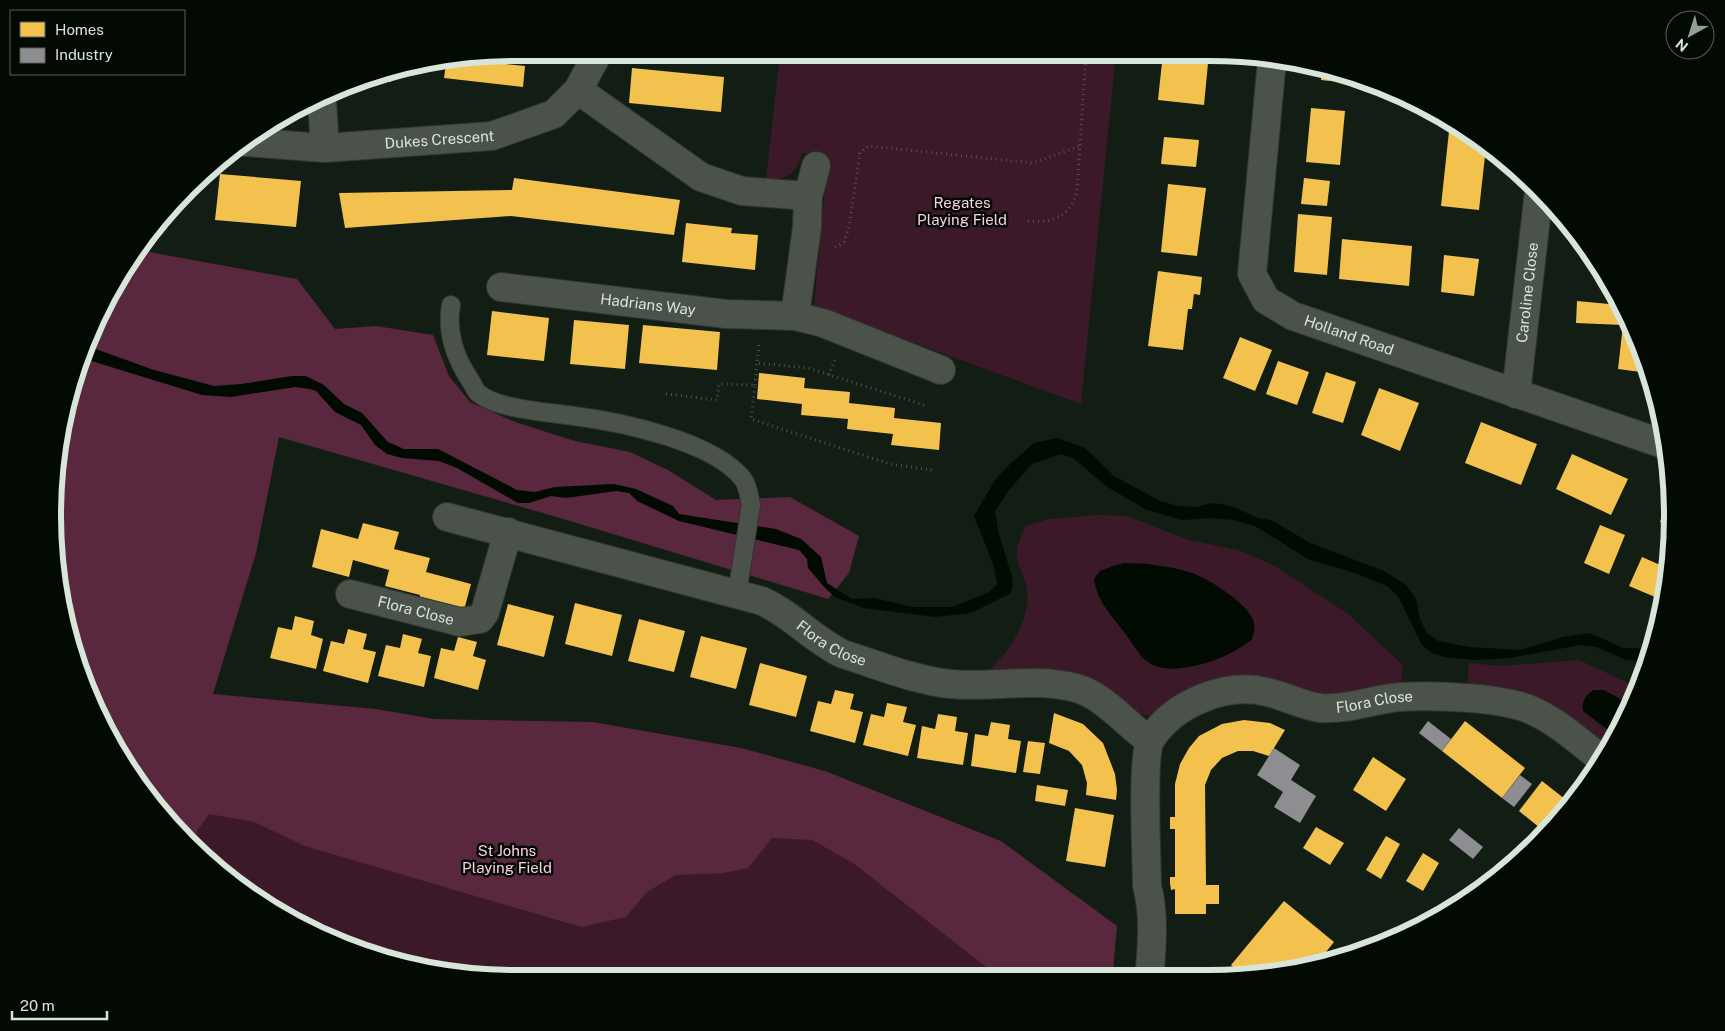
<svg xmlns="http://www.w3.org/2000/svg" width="1725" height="1031" viewBox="0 0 1725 1031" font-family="'Public Sans',sans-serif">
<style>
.green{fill:#3c1929;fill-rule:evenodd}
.forest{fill:#59273e}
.water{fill:#020b02}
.homes{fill:#f2c14e}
.industry{fill:#8d8d92}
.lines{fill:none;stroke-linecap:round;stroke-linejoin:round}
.lane-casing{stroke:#2f3730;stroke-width:20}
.street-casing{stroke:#2f3730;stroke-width:30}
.path{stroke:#4c544c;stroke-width:3;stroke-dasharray:1 4;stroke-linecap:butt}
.lane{stroke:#4a524a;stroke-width:18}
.street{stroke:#4a524a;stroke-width:28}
.labels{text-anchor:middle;stroke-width:5;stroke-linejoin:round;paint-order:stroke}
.street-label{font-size:15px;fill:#d8e5d9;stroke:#030903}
.park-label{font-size:15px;fill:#f8d0df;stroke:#030903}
.rim{fill:none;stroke:#d8e5d9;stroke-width:6}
</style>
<rect width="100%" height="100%" fill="#121d14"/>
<g class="green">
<path d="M780,53H1116L1081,404L814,306L828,157L802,153C797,173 787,181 766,179Z"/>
<path d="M1097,515L1127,516L1189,540L1238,550L1275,566L1348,614L1403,665L1401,683L1340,695L1311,692L1254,676L1219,679L1209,681L1175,697L1161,713L1149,716L1138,714L1047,671L993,670L992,667C1013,648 1033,614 1026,585C1024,575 1015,561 1017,552C1018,543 1022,534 1025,526L1049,519ZM1114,565C1145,567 1199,566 1221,590C1234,603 1243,624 1252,639C1234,656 1179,677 1155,665C1139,658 1132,641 1121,628C1109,612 1096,599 1094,579L1100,571Z"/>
<polygon points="1579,660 1639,688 1631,705 1603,690 1595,721 1615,735 1608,748 1467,688 1469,663 1501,666"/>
<polygon points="597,744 1116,931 1113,977 485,977 366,954 259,901 154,803"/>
</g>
<polygon class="forest" points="138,250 297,279 335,329 376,326 433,335 449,376 470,402 515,422 575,441 630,452 668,470 716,500 790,497 859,536 849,573 828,599 560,518 279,437 256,553 213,694 376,709 434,719 593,722 741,748 825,771 1001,841 1117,926 1113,969 1096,977 999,977 853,863 812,840 772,838 748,868 724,873 676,875 647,892 626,917 581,927 305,846 254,822 209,814 197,831 196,842 148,798 77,665 53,516 68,395 131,258"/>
<g class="water">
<polygon points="90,347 154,370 214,386 241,384 292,376 306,376 324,385 344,404 362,413 388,442 404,449 438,449 517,490 535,492 555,487 614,484 636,489 673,506 679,514 776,529 801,539 821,557 827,583 852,599 874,598 912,607 952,607 989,592 997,584 994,566 974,516 995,480 1009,465 1034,443 1057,438 1085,448 1114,476 1160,501 1178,506 1196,507 1213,503 1231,506 1258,518 1271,520 1310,543 1384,571 1406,585 1416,599 1420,619 1427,633 1438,641 1469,647 1520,650 1563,637 1590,633 1623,648 1650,649 1647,661 1626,660 1597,647 1581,645 1509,658 1474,660 1444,657 1432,653 1422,645 1398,596 1387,586 1355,573 1308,559 1255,526 1233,520 1212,518 1182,520 1147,510 1106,486 1073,458 1061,454 1032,464 1009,490 995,511 998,531 1013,580 1011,593 971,613 935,617 864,608 835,597 825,588 808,568 807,559 799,550 679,521 637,501 629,493 616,491 566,498 551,496 529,503 518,503 457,468 439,461 402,458 387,454 375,445 361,425 335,412 316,391 310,389 295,387 231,397 202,395 85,359"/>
<path d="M1123,563C1145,563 1171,566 1192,573C1209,579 1247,603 1253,620C1256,626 1254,633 1252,639C1233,657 1178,677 1153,665C1138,658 1131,639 1121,628C1108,612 1097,598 1094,579L1100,571Z"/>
<path d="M1593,690H1604L1631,705L1615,735L1583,711C1581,701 1586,695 1593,690Z"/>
</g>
<g class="homes">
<polygon points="1163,53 1209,53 1204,105 1158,100"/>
<polygon points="468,60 525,66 523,87 444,78 446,64"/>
<polygon points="632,68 724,77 721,112 629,103"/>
<polygon points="1322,70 1358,77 1359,84 1321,80"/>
<polygon points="391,73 391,82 362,80 367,77"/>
<polygon points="1311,108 1345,111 1340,165 1306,162"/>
<polygon points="1450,122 1466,130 1486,147 1479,210 1441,206"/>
<polygon points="1164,137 1199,140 1196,167 1161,164"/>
<polygon points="220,174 301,181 296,227 215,220"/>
<polygon points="514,178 680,200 674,235 511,216 345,228 339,193 512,190"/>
<polygon points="1304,178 1330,181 1327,206 1301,204"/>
<polygon points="1168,184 1206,188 1197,256 1161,252"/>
<polygon points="1298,214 1332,217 1327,275 1294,272"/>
<polygon points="686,223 732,228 731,233 758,235 755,270 682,262"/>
<polygon points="1342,239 1412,246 1409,286 1339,279"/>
<polygon points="1444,255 1479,259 1474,296 1441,292"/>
<polygon points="1158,271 1202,277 1200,295 1194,294 1192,309 1188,309 1183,350 1148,346"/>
<polygon points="1577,301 1620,305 1637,338 1648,373 1618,369 1623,325 1576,323"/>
<polygon points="492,311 549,318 544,361 487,355"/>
<polygon points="574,320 629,325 625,369 570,364"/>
<polygon points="643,325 720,332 717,370 639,363"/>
<polygon points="1240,337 1272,350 1255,391 1223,378"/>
<polygon points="1278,361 1309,372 1297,405 1266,394"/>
<polygon points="1326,372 1356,382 1343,423 1312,413"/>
<polygon points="759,373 805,378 804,388 850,392 849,403 895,408 894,418 941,423 939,450 891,445 893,434 847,429 848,419 801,415 802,404 757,399"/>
<polygon points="1379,388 1419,403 1400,451 1361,435"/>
<polygon points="1481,422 1537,444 1521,485 1465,463"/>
<polygon points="1572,454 1628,479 1611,515 1556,489"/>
<polygon points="1670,494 1672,515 1671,526 1660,522"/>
<polygon points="363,523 399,532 394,549 430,558 426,572 471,584 463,614 418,602 420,595 385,586 389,570 353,560 349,577 312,567 321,529 358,539"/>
<polygon points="1600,525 1625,535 1609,574 1584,563"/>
<polygon points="1642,557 1667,568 1655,597 1629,586"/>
<polygon points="575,603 622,615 612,656 565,644"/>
<polygon points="508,604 554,616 544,657 497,645"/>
<polygon points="295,616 314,621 311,635 323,639 316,669 270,658 278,627 292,630"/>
<polygon points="639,619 685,631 674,672 628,661"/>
<polygon points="348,629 367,634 363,649 376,652 368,683 323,671 331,641 344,644"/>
<polygon points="403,634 422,639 418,653 431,656 424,687 378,676 386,645 400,648"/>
<polygon points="701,636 747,648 736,689 690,677"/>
<polygon points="458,637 477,642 473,656 486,660 478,690 434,678 441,648 454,651"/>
<polygon points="760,663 807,676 796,717 749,705"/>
<polygon points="835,690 854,694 850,709 863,712 855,743 810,731 818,701 831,704"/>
<polygon points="887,703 907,707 903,722 916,725 908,756 863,745 871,714 884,717"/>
<polygon points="1054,713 1083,724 1103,743 1115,774 1117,790 1116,800 1086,795 1087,783 1082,765 1069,751 1049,743"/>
<polygon points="938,714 957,717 955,731 968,733 963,765 917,758 922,726 935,729"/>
<polygon points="1244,720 1270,723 1285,730 1269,756 1253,751 1238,751 1222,758 1211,770 1205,785 1206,885 1219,885 1219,904 1206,904 1206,914 1175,914 1175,889 1171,890 1170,883 1170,877 1175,877 1175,829 1170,829 1170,817 1175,817 1175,784 1180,764 1189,748 1199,736 1222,724"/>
<polygon points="1465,721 1525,768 1502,798 1442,751"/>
<polygon points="991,722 1010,725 1008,739 1021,741 1016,773 971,766 975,734 988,736"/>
<polygon points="1028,741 1045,743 1040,774 1023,772"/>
<polygon points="1373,757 1406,779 1386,811 1353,790"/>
<polygon points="1542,781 1570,803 1545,832 1519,811"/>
<polygon points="1037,785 1068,790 1065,806 1035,801"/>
<polygon points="1075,808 1114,815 1105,867 1066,861"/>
<polygon points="1316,827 1344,843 1330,865 1303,848"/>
<polygon points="1386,836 1400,844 1381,879 1366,870"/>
<polygon points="1423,853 1439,863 1423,891 1406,881"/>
<polygon points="1284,901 1334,942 1318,962 1245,977 1231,965"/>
</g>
<g class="industry">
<polygon points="1428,721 1451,739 1442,751 1419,733"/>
<polygon points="1274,748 1300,765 1291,780 1316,796 1300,823 1274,807 1283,792 1257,775"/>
<polygon points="1520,775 1532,784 1514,807 1502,798"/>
<polygon points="1459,828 1483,847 1473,859 1449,840"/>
</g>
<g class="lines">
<defs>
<path id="lane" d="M451,305C446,333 455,357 470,380C473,384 475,390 478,393C498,410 550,412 574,416C621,422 713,441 743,479C748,486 749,496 751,505L737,594"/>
<g id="street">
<path id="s1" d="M1272,60L1252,274L1266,300L1293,316L1666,445"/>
<polyline points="322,101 325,148"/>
<path id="s2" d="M245,142L325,148L492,136L554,114L578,90L598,53"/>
<polyline points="808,196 816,166"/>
<path id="s3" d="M501,287L726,314L795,316L807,227L808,196L742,191L701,177L578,90"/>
<polyline points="795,316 823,323 941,370"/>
<path id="s4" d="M1516,394L1539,191"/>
<path id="s5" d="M447,517L762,601C793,615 813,640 843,654C875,664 917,681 950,684C992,688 1035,677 1076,688C1103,695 1127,725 1150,741"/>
<path id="s6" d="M350,594L460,622L480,619L485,612L508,532"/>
<path id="s7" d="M1149,977C1152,950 1155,913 1147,886C1147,861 1141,756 1151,739C1174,703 1226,682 1267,692C1285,696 1303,706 1321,708C1349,710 1373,699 1400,697C1433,695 1501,697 1531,710C1557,721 1579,742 1602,759"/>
</g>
</defs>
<use href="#lane" class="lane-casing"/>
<use href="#street" class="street-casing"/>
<g class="path">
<path d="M1028,221C1053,223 1070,217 1077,191L1086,53"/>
<polyline points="835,247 844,242 849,227 860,153 868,146 1033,163 1080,146"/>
<polyline points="759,345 757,363 808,368 927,406"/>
<polyline points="829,375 835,359"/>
<polyline points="755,385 757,363"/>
<polyline points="666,394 717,400 719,384 755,385 751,419 890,464 932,470"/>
</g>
<use href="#lane" class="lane"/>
<use href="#street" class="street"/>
</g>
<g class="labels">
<g class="street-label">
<text dy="5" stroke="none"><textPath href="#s2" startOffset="195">Dukes Crescent</textPath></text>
<text dy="5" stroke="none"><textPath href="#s4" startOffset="102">Caroline Close</textPath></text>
<text dy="5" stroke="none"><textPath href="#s3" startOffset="148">Hadrians Way</textPath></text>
<text dy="5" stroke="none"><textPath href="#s1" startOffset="335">Holland Road</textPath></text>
<text dy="5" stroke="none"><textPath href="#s6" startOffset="68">Flora Close</textPath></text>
<text dy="5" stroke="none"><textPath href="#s5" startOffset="408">Flora Close</textPath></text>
<text dy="5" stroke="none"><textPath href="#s7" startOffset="482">Flora Close</textPath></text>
</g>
<g class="park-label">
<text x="962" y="208">Regates<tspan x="962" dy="17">Playing Field</tspan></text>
<text x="507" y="856">St Johns<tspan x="507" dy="17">Playing Field</tspan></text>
</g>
</g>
<path d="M0 0H1725V1031H0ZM515 61H1210A454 454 0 0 1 1664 515V516A454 454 0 0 1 1210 970H515A454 454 0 0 1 61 516V515A454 454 0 0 1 515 61Z" fill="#030903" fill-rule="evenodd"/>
<path class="rim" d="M515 61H1210A454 454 0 0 1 1664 515V516A454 454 0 0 1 1210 970H515A454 454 0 0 1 61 516V515A454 454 0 0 1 515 61Z"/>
<rect x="10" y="10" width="175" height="65" fill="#030903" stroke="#586159"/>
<rect x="20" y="22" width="25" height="15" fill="#f2c14e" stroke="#586159"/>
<text x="55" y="35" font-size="15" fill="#d8e5d9">Homes</text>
<rect x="20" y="48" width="25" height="15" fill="#8d8d92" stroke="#586159"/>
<text x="55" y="60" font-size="15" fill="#d8e5d9">Industry</text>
<g transform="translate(1690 35) rotate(219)"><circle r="24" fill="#030903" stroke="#586159"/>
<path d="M0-4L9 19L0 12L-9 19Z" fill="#939f94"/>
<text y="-8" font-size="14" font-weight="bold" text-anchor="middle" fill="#d8e5d9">N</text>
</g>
<path d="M12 1011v8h95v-8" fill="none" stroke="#d8e5d9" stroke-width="2.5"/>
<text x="20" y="1011" font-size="15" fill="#d8e5d9" stroke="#030903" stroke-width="4" paint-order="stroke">20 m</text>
</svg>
